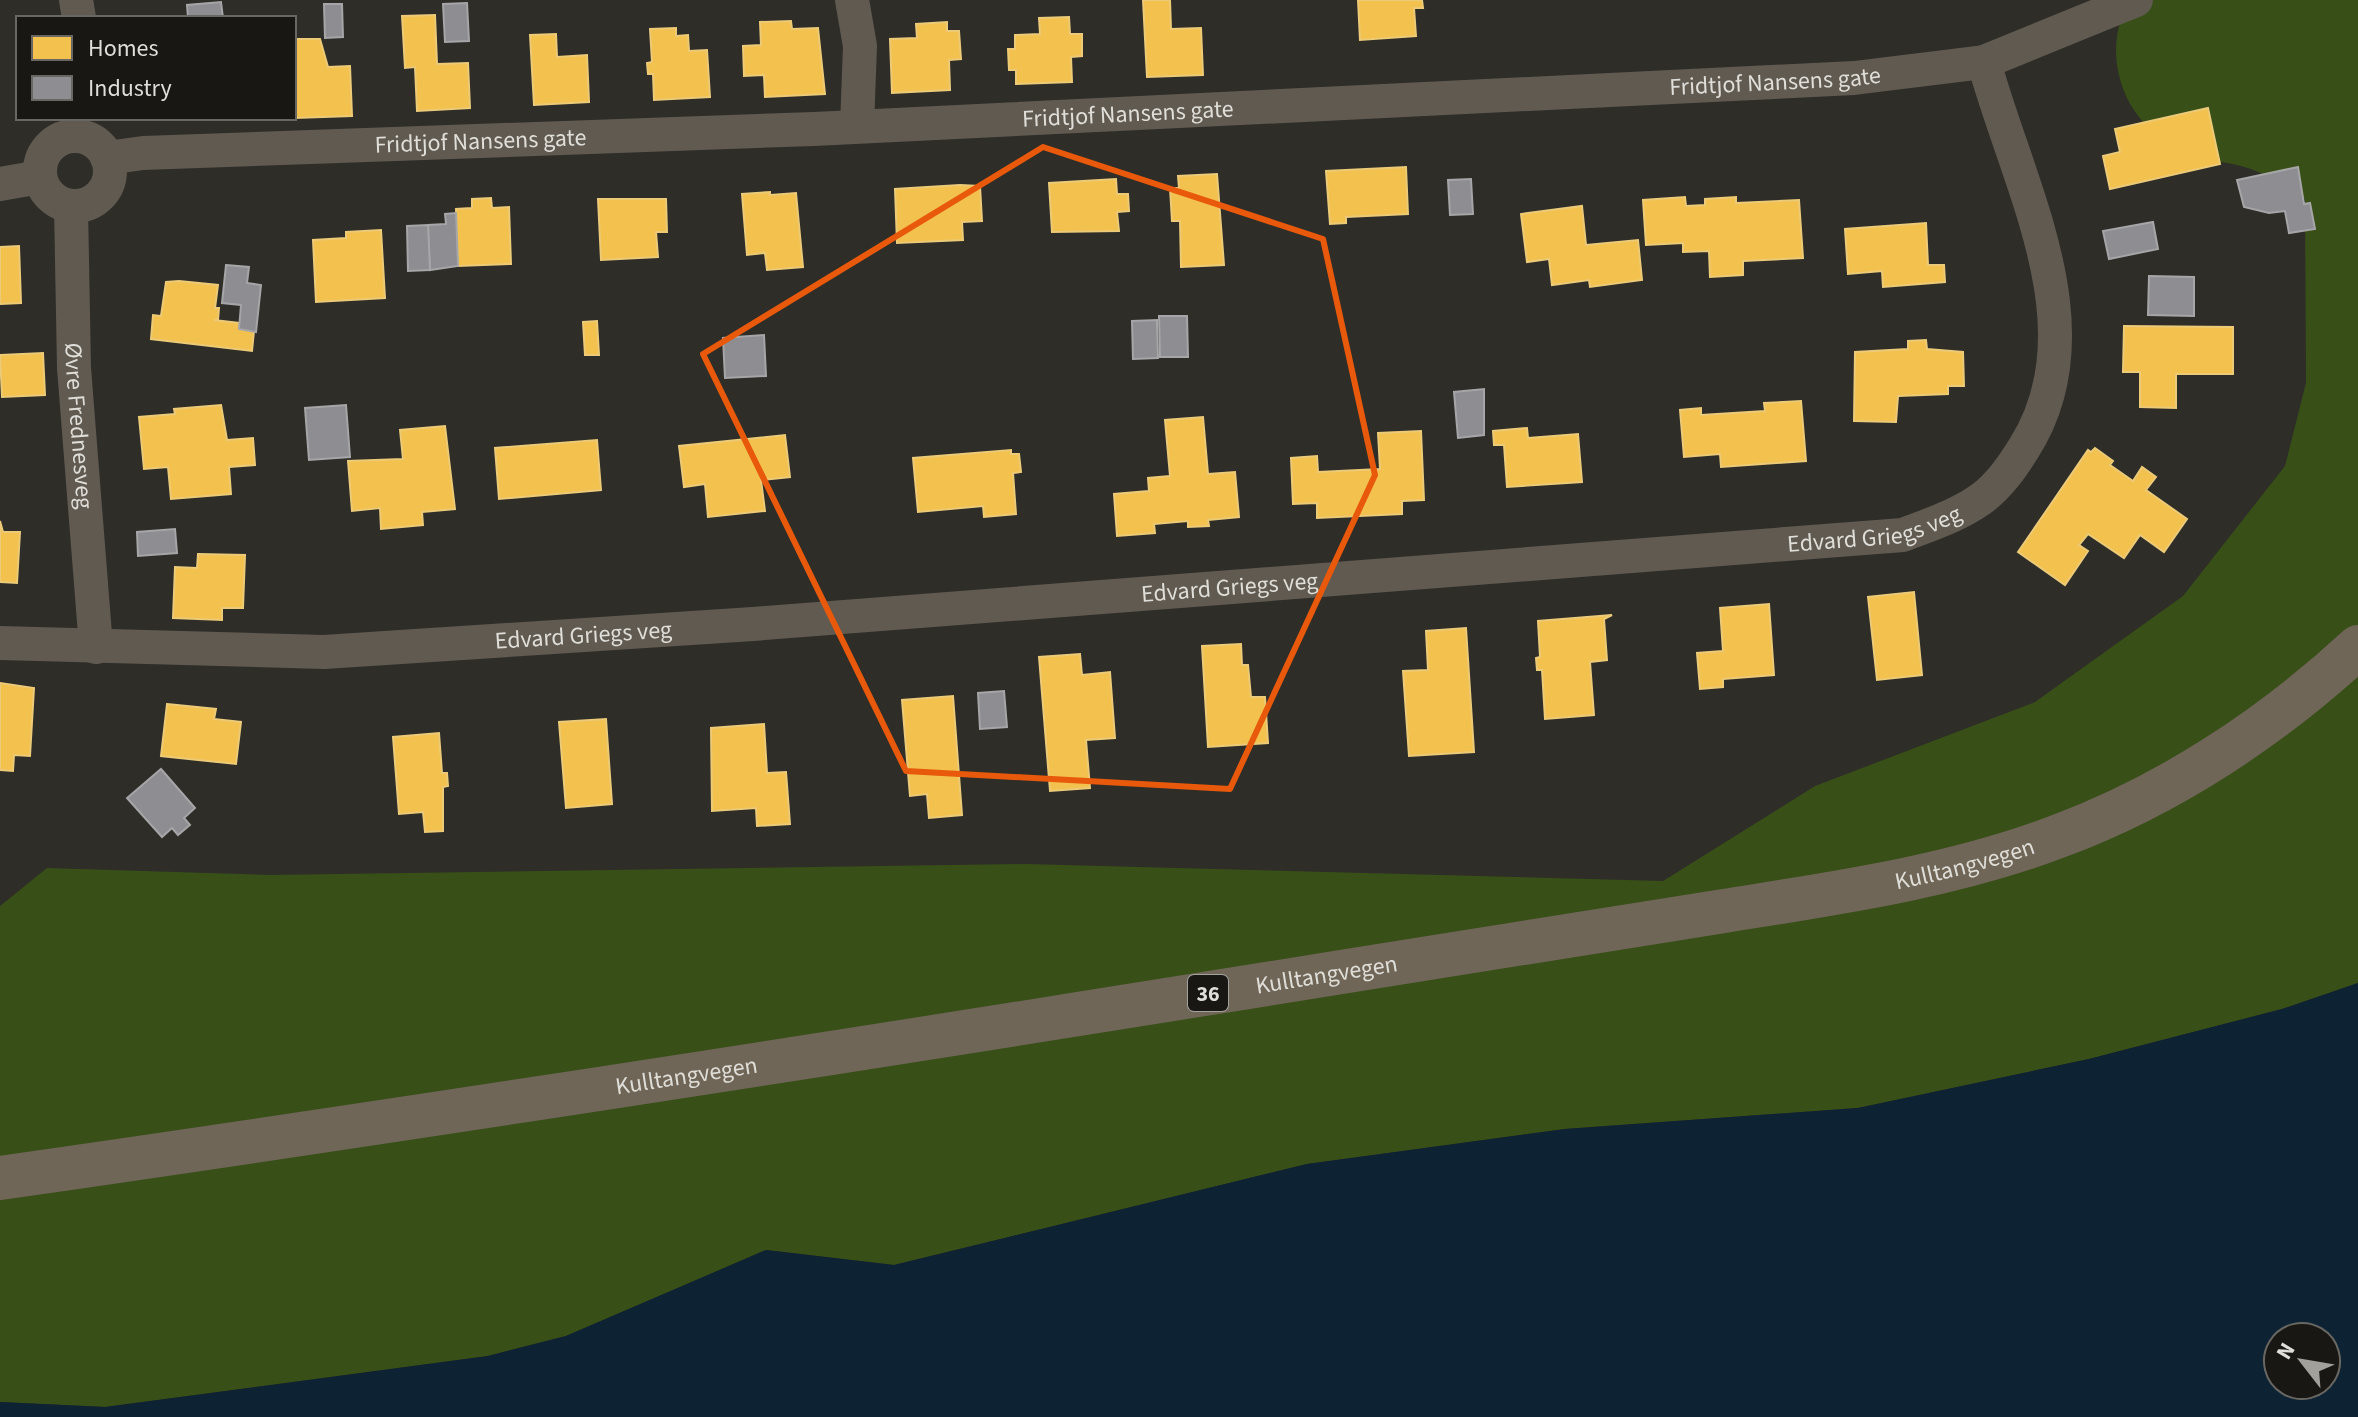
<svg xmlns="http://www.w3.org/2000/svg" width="2358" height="1417" viewBox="0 0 2358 1417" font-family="'Source Sans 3',sans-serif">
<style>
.green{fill:#384f18}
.water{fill:#0d2232;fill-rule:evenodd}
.homes{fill:#f2c14e;stroke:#ecca77;stroke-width:2}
.industry{fill:#8d8d92;stroke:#a6a5a7;stroke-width:2}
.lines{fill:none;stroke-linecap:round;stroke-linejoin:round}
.street{stroke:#605a51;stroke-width:34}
.highway{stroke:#6f6657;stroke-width:44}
.marked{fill:none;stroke:#e8590c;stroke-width:6;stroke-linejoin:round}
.labels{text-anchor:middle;stroke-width:8;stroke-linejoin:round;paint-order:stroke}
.shield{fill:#181713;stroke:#a3a29d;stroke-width:2}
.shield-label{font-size:22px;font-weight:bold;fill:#dfded8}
.street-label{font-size:24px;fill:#dfded8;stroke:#181713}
</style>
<rect width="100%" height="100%" fill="#2e2d28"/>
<path class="green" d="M2130,0H2358V983L2282,1009L2089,1059L1858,1108L1565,1129L1307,1164L894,1265L766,1250L566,1336L488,1356L105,1407L0,1402V906L47,868L269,875L1026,864L1663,881L1815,786L2035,702L2183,596L2285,466L2306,383L2305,199C2288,190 2270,176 2251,169C2234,163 2215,162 2197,156C2154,142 2124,111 2117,65C2114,43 2118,19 2130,0Z"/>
<path class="water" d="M2358,983V1417H0V1402L105,1407L488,1356L566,1336L766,1250L894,1265L1307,1164L1565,1129L1858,1108L2089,1059L2282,1009ZM2278,1337H2326V1385H2278Z"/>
<g class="homes">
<polygon points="1143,0 1170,0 1171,29 1201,28 1203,75 1147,77"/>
<polygon points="1358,0 1422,0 1423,8 1414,8 1416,36 1360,40"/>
<polygon points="435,15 437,64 468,63 470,108 417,111 415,67 405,68 402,16"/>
<polygon points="1069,17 1070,34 1082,34 1082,56 1071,57 1072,82 1016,84 1016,70 1009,70 1008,49 1015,49 1015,35 1040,34 1039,18"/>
<polygon points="791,21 792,29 818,28 825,94 765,97 764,75 744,76 743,46 761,45 760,22"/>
<polygon points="947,22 947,31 959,31 961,59 949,60 950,90 892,93 890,39 917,38 916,24"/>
<polygon points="676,28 676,36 688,35 689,51 707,50 710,97 654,100 653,74 648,74 647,63 652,62 650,29"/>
<polygon points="556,34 557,57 587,55 589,102 534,105 530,35"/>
<polygon points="294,39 320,39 328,67 350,66 352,116 295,118"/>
<polygon points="2208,108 2220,164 2110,189 2103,156 2120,152 2115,129"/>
<polygon points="1406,167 1408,214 1346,217 1346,223 1330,224 1326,171"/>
<polygon points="1217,174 1224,265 1181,267 1180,221 1172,221 1170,188 1179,188 1178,176"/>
<polygon points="1116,179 1117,194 1128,194 1129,211 1117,212 1119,231 1052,232 1049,183"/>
<polygon points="960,185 980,186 982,221 962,222 963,240 897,243 895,189"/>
<polygon points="770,192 770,195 796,193 803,267 767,270 765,253 747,255 742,194"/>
<polygon points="1685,197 1686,206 1705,205 1705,199 1736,197 1736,203 1799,200 1803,258 1743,261 1743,275 1710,277 1709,251 1683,252 1683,243 1646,245 1643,200"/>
<polygon points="491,198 492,208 509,207 511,264 458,266 456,209 472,208 472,199"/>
<polygon points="598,199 666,199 667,232 656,232 658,257 601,260"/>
<polygon points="1582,206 1586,245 1638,240 1642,280 1590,287 1589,280 1552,285 1549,259 1527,262 1521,214"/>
<polygon points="1926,223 1928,265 1944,265 1945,282 1883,287 1882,271 1848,274 1845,229"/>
<polygon points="381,230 385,298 316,302 313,240 346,238 346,232"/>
<polygon points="19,246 21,303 0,304 0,247"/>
<polygon points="179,281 218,285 215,308 219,308 218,320 214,320 239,323 239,329 254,331 252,351 151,339 153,315 161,316 166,282"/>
<polygon points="597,321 599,355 585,355 583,322"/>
<polygon points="2124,326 2233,327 2233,374 2176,374 2176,408 2140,407 2140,372 2123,372"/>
<polygon points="1926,340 1927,349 1963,352 1964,386 1948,386 1948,394 1898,396 1896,422 1854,421 1855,352 1908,349 1908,341"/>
<polygon points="43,353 45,395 2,397 0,355"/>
<polygon points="1801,401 1806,461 1721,467 1720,454 1684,457 1680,410 1701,408 1701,415 1765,411 1764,403"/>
<polygon points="221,405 227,440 253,438 255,465 229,467 231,494 171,499 168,467 144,469 139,417 175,414 174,409"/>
<polygon points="1203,417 1208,474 1235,472 1239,517 1208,520 1209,526 1188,527 1188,521 1154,524 1155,533 1117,536 1114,494 1149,491 1148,478 1170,476 1165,420"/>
<polygon points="445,426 455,509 422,512 423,525 381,529 380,508 352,511 348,461 403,459 400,430"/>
<polygon points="1527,428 1528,438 1578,434 1582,482 1507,487 1504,445 1494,445 1493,431"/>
<polygon points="1421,431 1424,500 1402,501 1402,514 1317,518 1317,503 1293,504 1291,458 1317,456 1318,472 1380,469 1378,433"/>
<polygon points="785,435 790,477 761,480 765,511 708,517 705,484 684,487 679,446"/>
<polygon points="597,440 601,490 499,499 495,448"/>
<polygon points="2095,448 2113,461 2110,465 2133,481 2142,467 2156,477 2146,490 2187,519 2164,552 2140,535 2124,558 2088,534 2079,545 2088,551 2065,585 2018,552 2088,450 2091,452"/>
<polygon points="1011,450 1011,454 1019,454 1021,472 1013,473 1016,514 984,517 983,506 918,512 913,458"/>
<polygon points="0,521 3,532 20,532 17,583 0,582"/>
<polygon points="198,554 245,555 243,608 222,608 222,620 173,618 175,567 197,568"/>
<polygon points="1914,592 1922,675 1877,680 1868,597"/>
<polygon points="1769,604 1774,675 1723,679 1723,687 1700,689 1697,653 1723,651 1720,608"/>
<polygon points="1612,615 1604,619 1607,660 1590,662 1594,715 1545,719 1542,670 1537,670 1536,658 1540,657 1538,621"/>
<polygon points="1466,628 1474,752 1409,756 1403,671 1428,670 1426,631"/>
<polygon points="1241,644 1242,665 1248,665 1251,697 1265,697 1268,743 1208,747 1202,646"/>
<polygon points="1080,654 1082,675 1110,672 1115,738 1086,740 1090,788 1050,791 1039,657"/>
<polygon points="0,683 34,688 30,756 14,755 13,771 0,770"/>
<polygon points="953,696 962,815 929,818 927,794 910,796 902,700"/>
<polygon points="167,704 216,709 214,719 241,722 236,764 161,756"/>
<polygon points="606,719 612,804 566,808 559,722"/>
<polygon points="764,724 767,773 786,772 790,824 757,826 756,808 712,811 711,728"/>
<polygon points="439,733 442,773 447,773 448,786 443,787 443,831 425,832 423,812 399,814 393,737"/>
</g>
<g class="industry">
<polygon points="221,2 223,18 188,18 187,5"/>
<polygon points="467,3 469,41 445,42 443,4"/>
<polygon points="324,4 342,4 343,37 325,38"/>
<polygon points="2298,167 2304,204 2310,203 2315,229 2289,233 2285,211 2269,213 2244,207 2237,180"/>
<polygon points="1471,179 1473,214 1450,215 1448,180"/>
<polygon points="456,213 458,266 430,270 428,225 446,224 445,214"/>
<polygon points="2153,222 2158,249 2109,259 2103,231"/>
<polygon points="428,225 430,270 408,271 407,226"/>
<polygon points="226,265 249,267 247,283 261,285 256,332 239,329 241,305 222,303"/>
<polygon points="2149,276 2194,277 2194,316 2148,315"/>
<polygon points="1159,316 1187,316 1188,357 1160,357"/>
<polygon points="1157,320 1158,358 1133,359 1132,321"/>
<polygon points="764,335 766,376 725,378 723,338"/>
<polygon points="1484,389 1484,435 1458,438 1454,392"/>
<polygon points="346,405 350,457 309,460 305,408"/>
<polygon points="175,529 177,553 138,556 137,532"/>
<polygon points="1004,691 1007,727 980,729 978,693"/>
<polygon points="161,769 195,808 184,818 190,825 178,835 172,828 162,837 127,798"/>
</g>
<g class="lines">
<g class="street">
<polyline points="76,0 79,18"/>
<polyline points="852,0 860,46 857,126"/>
<circle cx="75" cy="171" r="35"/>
<path id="s1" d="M107,158L143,153L814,129L1854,78L1984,62L2136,0"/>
<polyline points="0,184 40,177"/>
<path id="s2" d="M71,206L74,368L96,647"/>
<path id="s3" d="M0,643L324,652L753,624L1903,535C1929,525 1959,515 1981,499C1999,486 2012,467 2024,448C2100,329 2017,184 1984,62"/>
</g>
<path class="highway" id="s4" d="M0,1178C454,1113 907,1042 1360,969C1481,950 1602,930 1724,911C1836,893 1952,877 2059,836C2169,795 2272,727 2358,647"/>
</g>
<path class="marked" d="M1043,147L1323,239L1375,475L1230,789L906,771L703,354Z"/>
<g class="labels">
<rect class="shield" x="1188" y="975" width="40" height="36" rx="6"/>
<g class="shield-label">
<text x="1208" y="1001">36</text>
</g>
<g class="street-label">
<text dy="8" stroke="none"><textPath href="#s1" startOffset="1670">Fridtjof Nansens gate</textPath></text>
<text dy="8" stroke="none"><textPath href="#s1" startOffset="1022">Fridtjof Nansens gate</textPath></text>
<text dy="8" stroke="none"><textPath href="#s1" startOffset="374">Fridtjof Nansens gate</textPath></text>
<text dy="8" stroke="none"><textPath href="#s2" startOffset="220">Øvre Frednesveg</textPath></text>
<text dy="8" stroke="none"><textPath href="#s3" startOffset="1880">Edvard Griegs veg</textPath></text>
<text dy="8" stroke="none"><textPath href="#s3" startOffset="1232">Edvard Griegs veg</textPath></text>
<text dy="8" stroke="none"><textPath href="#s3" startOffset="584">Edvard Griegs veg</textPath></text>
<text dy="8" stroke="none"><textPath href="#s4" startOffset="1990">Kulltangvegen</textPath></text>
<text dy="8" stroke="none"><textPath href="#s4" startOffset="1342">Kulltangvegen</textPath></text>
<text dy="8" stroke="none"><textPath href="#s4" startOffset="694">Kulltangvegen</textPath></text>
</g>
</g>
<rect x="16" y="16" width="280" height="104" fill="#181713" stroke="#686762" stroke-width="2"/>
<rect x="32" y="36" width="40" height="24" fill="#f2c14e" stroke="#686762" stroke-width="2"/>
<text x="88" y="56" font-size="24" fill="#dfded8">Homes</text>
<rect x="32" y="76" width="40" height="24" fill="#8d8d92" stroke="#686762" stroke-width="2"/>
<text x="88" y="96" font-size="24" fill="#dfded8">Industry</text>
<g transform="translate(2302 1361) rotate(301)"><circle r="38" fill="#181713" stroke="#686762" stroke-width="2"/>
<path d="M0-6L14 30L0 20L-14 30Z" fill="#a1a09a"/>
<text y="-12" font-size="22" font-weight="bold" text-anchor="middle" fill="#dfded8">N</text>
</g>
</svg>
